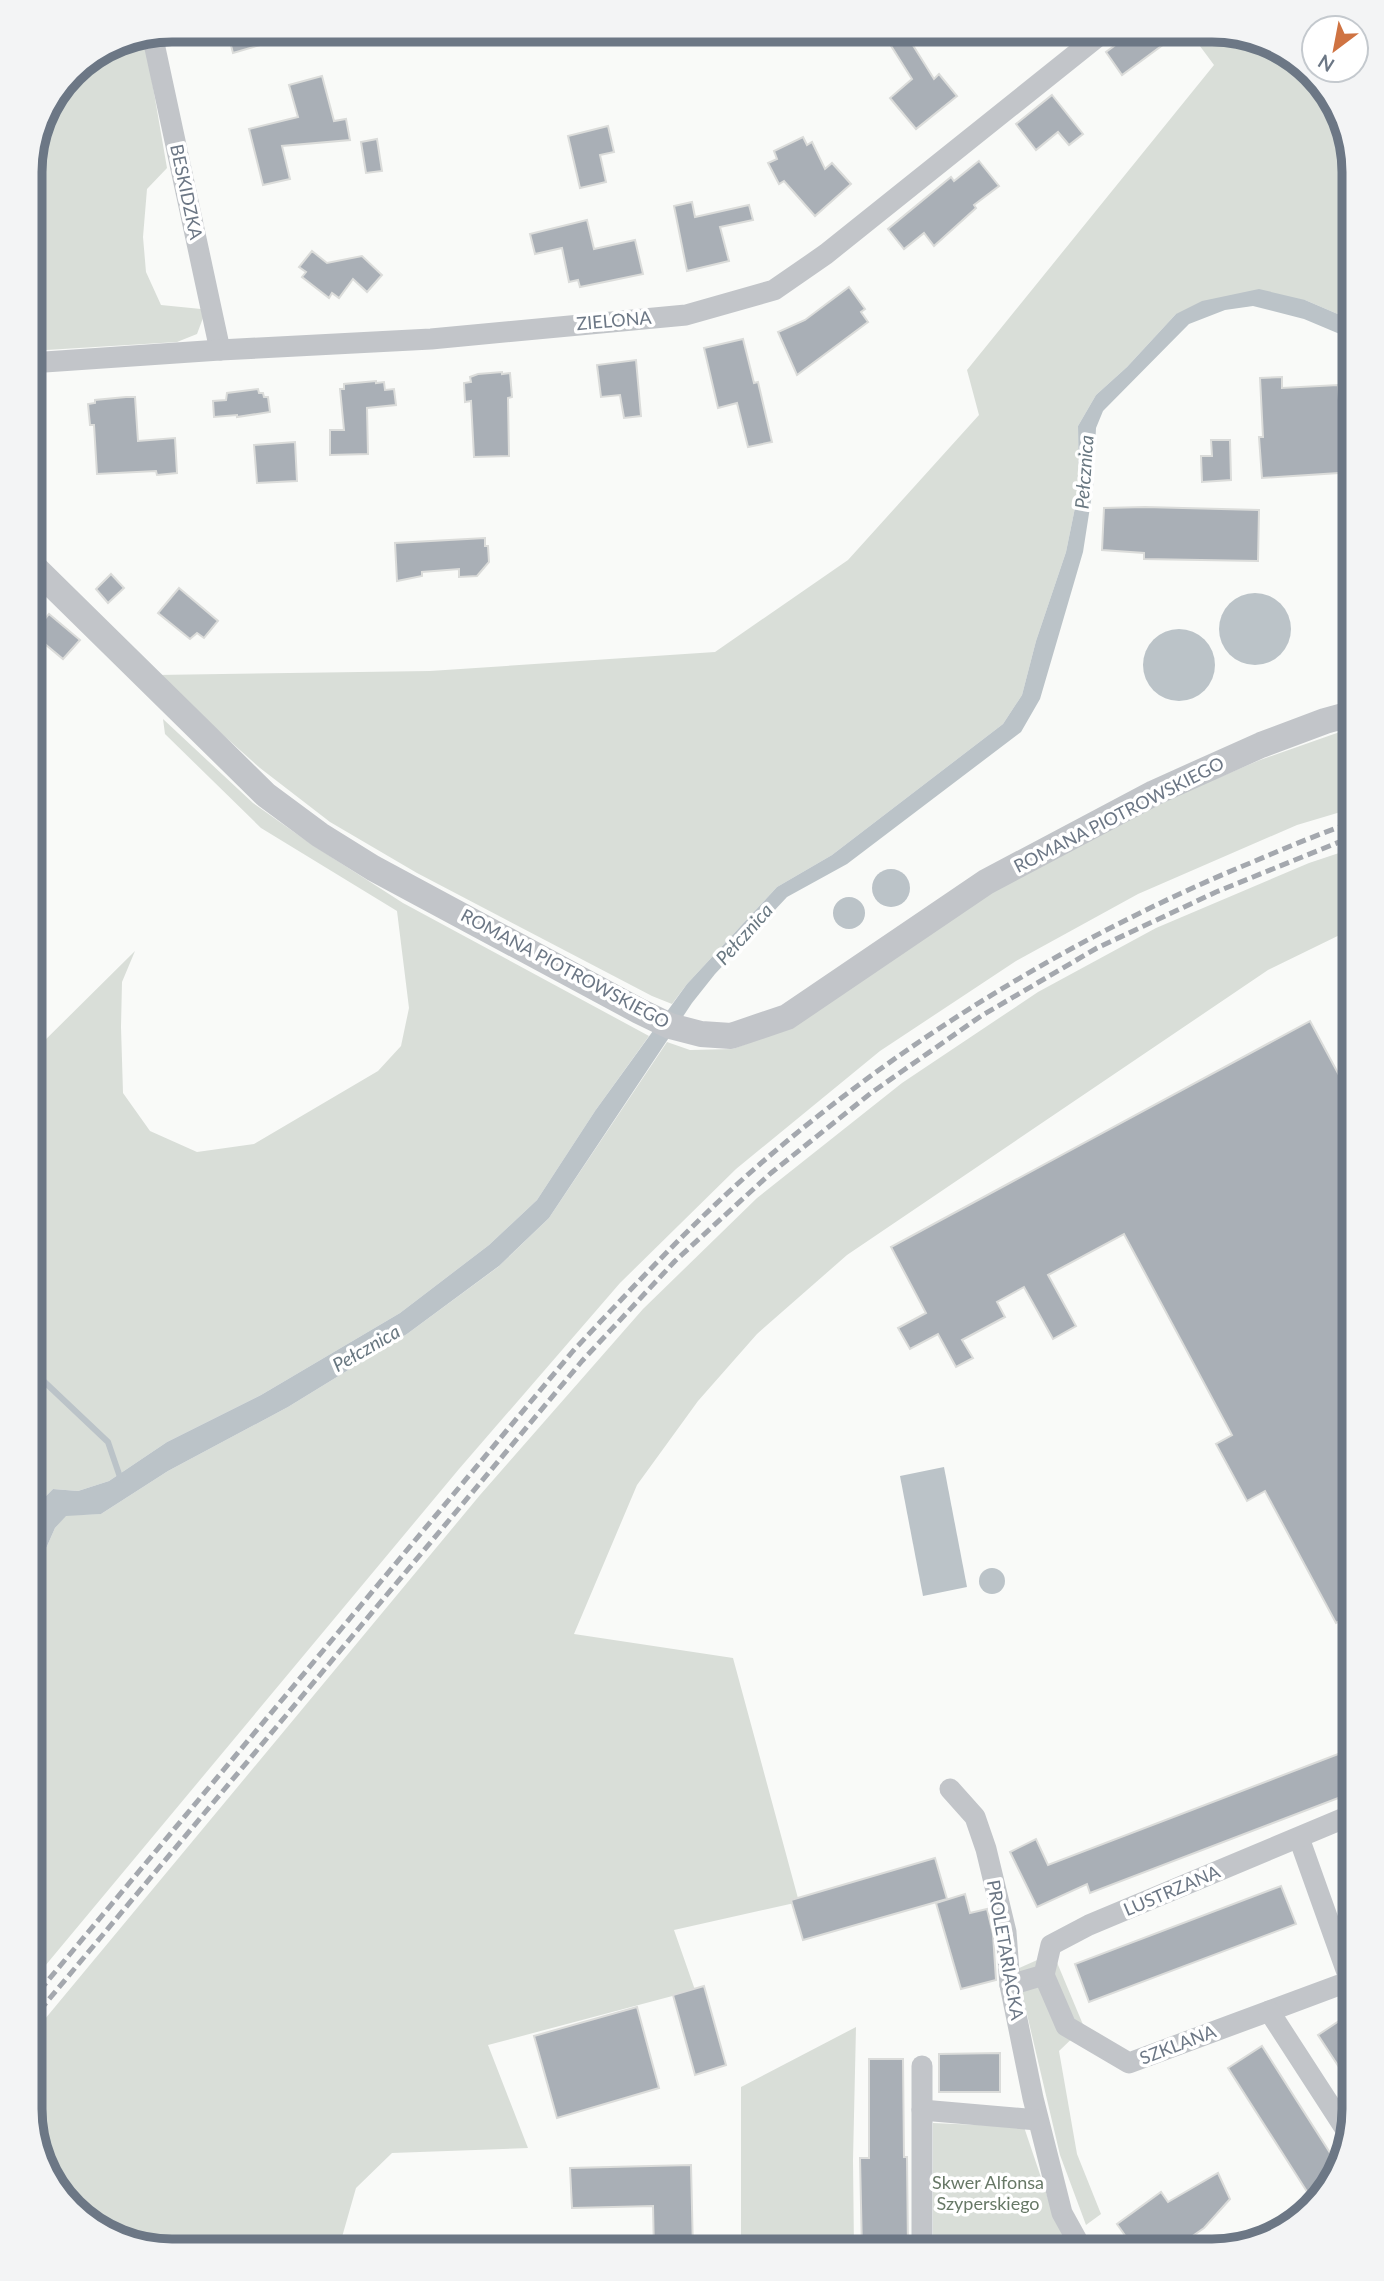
<svg xmlns="http://www.w3.org/2000/svg" width="1384" height="2281" viewBox="0 0 1384 2281" font-family="Lato,sans-serif">
<style>
.green{fill:#d9ded8}
.water{fill:#bbc3c8}
.lines{fill:none;stroke-linecap:round;stroke-linejoin:round}
.stream{stroke:#bbc3c8;stroke-width:6}
.building{fill:#a9afb6;stroke:#dbdcda;stroke-width:2}
.minor{stroke:#c2c5c9;stroke-width:21}
.tertiary{stroke:#c2c5c9;stroke-width:26}
.rail{stroke:#a4a8ae;stroke-width:5;stroke-dasharray:10 5;stroke-linecap:butt}
.labels{text-anchor:middle;stroke-width:7;stroke-linejoin:round;paint-order:stroke}
.street-label{font-size:18px;fill:#6c7785;stroke:#fff}
.park-label{font-size:18px;fill:#677866;stroke:#fff}
.water-label{font-size:19px;font-style:italic;fill:#687780;stroke:#fff}
.rim{fill:none;stroke:#6c7785;stroke-width:9}
</style>
<rect width="100%" height="100%" fill="#f9faf8"/>
<g class="green">
<polygon points="1188,30 1222,30 1291,54 1339,109 1354,172 1354,321 1305,300 1176,314 1127,367 1096,395 1078,426 1079,488 1066,552 1036,641 1022,695 1003,724 832,855 777,887 687,984 672,1004 652,996 417,873 330,822 260,768 156,675 430,671 715,652 848,560 979,415 967,370 1214,65"/>
<polygon points="144,35 167,168 147,189 143,237 146,272 161,305 201,309 203,318 197,334 177,342 30,351 30,163 44,109 72,71 118,40"/>
<polygon points="163,719 253,803 311,844 403,903 649,1036 595,1111 537,1200 489,1245 400,1313 261,1395 167,1442 109,1481 78,1491 53,1489 30,1512 30,1055 135,951 122,982 121,1027 123,1093 150,1131 197,1152 254,1144 378,1071 401,1046 409,1008 397,911 261,828 165,734"/>
<polygon points="1354,727 1354,808 1297,825 1138,894 1016,961 880,1051 736,1169 620,1283 459,1469 30,1984 30,1585 55,1528 66,1515 101,1514 168,1471 288,1407 407,1334 498,1267 549,1218 667,1042 690,1050 733,1049 794,1026 992,891 1159,803 1260,760"/>
<polygon points="1354,848 1354,928 1268,970 847,1255 757,1334 698,1401 637,1485 574,1634 733,1658 799,1902 674,1930 695,1990 488,2045 528,2148 392,2153 356,2188 338,2251 163,2251 93,2227 45,2172 30,2109 30,2037 480,1495 643,1309 757,1198 902,1083 1038,992 1156,928 1309,863"/>
<polygon points="1053,1953 1084,2027 1059,2051 1077,2154 1101,2214 1086,2225 1060,2155 1019,1980 1017,1969"/>
<polygon points="856,2027 853,2160 854,2251 741,2251 741,2087"/>
<polygon points="933,2123 1024,2127 1054,2216 1074,2251 933,2251"/>
</g>
<g class="water">
<polygon points="1259,289 1305,300 1354,321 1354,340 1304,319 1253,306 1225,310 1189,324 1103,411 1096,428 1093,488 1083,552 1040,699 1021,732 847,864 787,897 715,974 692,1003 549,1218 499,1266 407,1334 288,1407 168,1471 101,1514 66,1516 55,1528 30,1585 30,1512 53,1489 78,1491 109,1481 167,1442 261,1395 400,1313 489,1245 537,1200 595,1111 687,984 777,887 832,855 1003,724 1022,695 1036,641 1066,552 1079,488 1078,426 1096,395 1127,367 1176,314 1202,301"/>
<circle cx="1255" cy="629" r="36"/>
<circle cx="1179" cy="665" r="36"/>
<circle cx="891" cy="888" r="19"/>
<circle cx="849" cy="913" r="16"/>
<polygon points="944,1467 967,1587 923,1596 900,1476"/>
<circle cx="992" cy="1581" r="13"/>
</g>
<g class="lines">
<polyline class="stream" points="30,1334 34,1372 108,1442 121,1480"/>
</g>
<g class="building">
<polygon points="227,30 256,30 260,45 233,53"/>
<polygon points="1136,30 1183,30 1122,75 1106,52"/>
<polygon points="904,31 934,79 939,74 957,96 916,129 890,98 912,79 888,41"/>
<polygon points="322,76 334,121 346,119 350,140 282,146 290,179 263,185 249,129 298,117 289,85"/>
<polygon points="1052,95 1083,134 1069,145 1058,132 1036,150 1016,124"/>
<polygon points="608,126 614,152 600,155 606,182 580,188 568,136"/>
<polygon points="803,137 807,145 812,142 825,169 832,163 851,184 815,216 784,181 779,184 768,163 777,159 774,151"/>
<polygon points="377,139 382,171 366,173 361,142"/>
<polygon points="979,161 999,186 974,205 976,208 934,246 924,233 904,249 888,229 951,177 954,181"/>
<polygon points="692,202 695,217 749,205 753,220 720,227 729,261 687,271 674,206"/>
<polygon points="587,220 594,249 635,240 643,274 580,287 578,280 569,282 562,248 535,254 530,234"/>
<polygon points="312,251 327,263 362,256 382,275 367,292 353,279 339,298 332,293 329,298 302,277 306,272 299,267"/>
<polygon points="849,287 865,309 861,312 868,322 797,375 778,332 805,320"/>
<polygon points="743,339 754,383 758,382 772,442 748,447 737,403 718,408 704,348"/>
<polygon points="636,360 641,416 624,418 620,395 601,397 597,365"/>
<polygon points="502,372 502,374 510,373 512,397 508,398 509,456 474,457 471,401 465,402 464,383 471,382 470,377 478,374"/>
<polygon points="1282,377 1282,388 1338,385 1341,431 1354,430 1354,472 1262,478 1259,437 1263,437 1260,378"/>
<polygon points="376,381 376,383 384,382 385,390 394,389 396,405 367,408 368,454 330,455 330,430 344,430 340,389 344,389 344,384"/>
<polygon points="258,389 259,393 263,393 264,397 268,397 270,412 237,417 237,415 214,417 213,401 226,400 227,393"/>
<polygon points="126,397 135,397 138,441 175,438 177,473 157,475 156,471 97,474 94,425 90,425 88,404 95,403 95,400"/>
<polygon points="1211,440 1230,440 1231,480 1202,482 1201,456 1212,456"/>
<polygon points="295,442 297,481 257,483 254,445"/>
<polygon points="1145,507 1259,510 1258,561 1144,559 1144,553 1102,550 1104,508"/>
<polygon points="485,538 485,546 488,546 489,562 477,576 459,577 459,569 422,572 422,576 397,581 395,543"/>
<polygon points="111,574 124,588 108,603 96,589"/>
<polygon points="179,588 218,621 204,638 197,633 190,639 158,613"/>
<polygon points="49,614 80,640 63,659 33,634"/>
<polygon points="1310,1021 1354,1103 1354,1614 1336,1623 1265,1491 1247,1501 1216,1444 1232,1435 1124,1234 1048,1275 1076,1326 1053,1339 1024,1287 997,1302 1005,1317 962,1340 973,1358 956,1367 938,1334 910,1349 898,1328 926,1313 891,1247"/>
<polygon points="1354,1748 1354,1792 1090,1893 1087,1884 1037,1907 1010,1852 1036,1839 1048,1865"/>
<polygon points="935,1858 947,1899 803,1940 791,1900"/>
<polygon points="1281,1886 1296,1924 1089,2002 1075,1964"/>
<polygon points="965,1894 970,1913 987,1909 993,1934 996,1980 961,1989 936,1903"/>
<polygon points="704,1986 726,2065 695,2075 673,1995"/>
<polygon points="637,2007 659,2088 557,2118 534,2036"/>
<polygon points="1354,2011 1354,2090 1318,2035"/>
<polygon points="1262,2046 1339,2167 1335,2180 1313,2201 1228,2068"/>
<polygon points="1000,2053 1000,2092 939,2092 939,2054"/>
<polygon points="869,2059 903,2059 904,2157 907,2157 908,2251 862,2251 860,2158 869,2158"/>
<polygon points="691,2165 693,2251 654,2251 653,2206 572,2208 570,2168"/>
<polygon points="1218,2173 1230,2199 1204,2228 1171,2251 1136,2251 1117,2224 1161,2192 1168,2202"/>
</g>
<g class="lines">
<g class="minor">
<polyline points="152,34 220,350"/>
<polyline points="30,363 220,350 431,339 686,315 774,290 826,254 1106,30"/>
<polyline points="950,1789 975,1817 986,1849 1006,1932 1010,1985 1033,2098 1062,2213 1083,2251"/>
<polyline points="1044,1975 1066,2026 1129,2063 1350,1981 1299,1838"/>
<polyline points="1010,1985 1044,1975 1051,1945 1089,1925 1354,1814"/>
<polyline points="1269,2011 1348,2133"/>
<polyline points="922,2110 1038,2120"/>
<polyline points="922,2251 922,2066"/>
</g>
<polyline class="tertiary" points="30,563 266,795 320,835 373,868 639,1011 670,1026 701,1034 731,1036 787,1017 986,882 1154,793 1261,745 1325,721 1354,713"/>
<g class="rail">
<path d="M30,2002L573,1351C633,1287 693,1222 760,1164C904,1039 1079,933 1255,861C1288,847 1321,833 1354,822"/>
<polyline points="30,2022 582,1361 675,1261 771,1173 871,1093 981,1016 1097,948 1216,892 1354,836"/>
</g>
</g>
<g class="labels">
<g class="street-label">
<text transform="translate(186 192) rotate(78)" y="6">BESKIDZKA</text>
<text transform="translate(614 321) rotate(-5)" y="6">ZIELONA</text>
<text transform="translate(1119 815) rotate(-27)" y="6">ROMANA PIOTROWSKIEGO</text>
<text transform="translate(565 969) rotate(28)" y="6">ROMANA PIOTROWSKIEGO</text>
<text transform="translate(1172 1891) rotate(-23)" y="6">LUSTRZANA</text>
<text transform="translate(1005 1950) rotate(80)" y="6">PROLETARIACKA</text>
<text transform="translate(1178 2045) rotate(-21)" y="6">SZKLANA</text>
</g>
<g class="park-label">
<text x="988" y="2189">Skwer Alfonsa<tspan x="988" dy="21">Szyperskiego</tspan></text>
</g>
<g class="water-label">
<text transform="translate(1084 472) rotate(-86)" y="7">Pełcznica</text>
<text transform="translate(744 934) rotate(-48)" y="7">Pełcznica</text>
<text transform="translate(366 1348) rotate(-30)" y="7">Pełcznica</text>
</g>
</g>
<path d="M0 0H1384V2281H0ZM172 42H1212A130 130 0 0 1 1342 172V2109A130 130 0 0 1 1212 2239H172A130 130 0 0 1 42 2109V172A130 130 0 0 1 172 42Z" fill="#f3f4f5" fill-rule="evenodd"/>
<path class="rim" d="M172 42H1212A130 130 0 0 1 1342 172V2109A130 130 0 0 1 1212 2239H172A130 130 0 0 1 42 2109V172A130 130 0 0 1 172 42Z"/>
<g transform="translate(1335 49) rotate(212)"><circle r="33" fill="#ffffff" stroke="#c4c9ce" stroke-width="2"/>
<path d="M0-5L12 26L0 18L-12 26Z" fill="#cf7342"/>
<text y="-10" font-size="19" font-weight="bold" text-anchor="middle" fill="#6c7785">N</text>
</g>
</svg>
